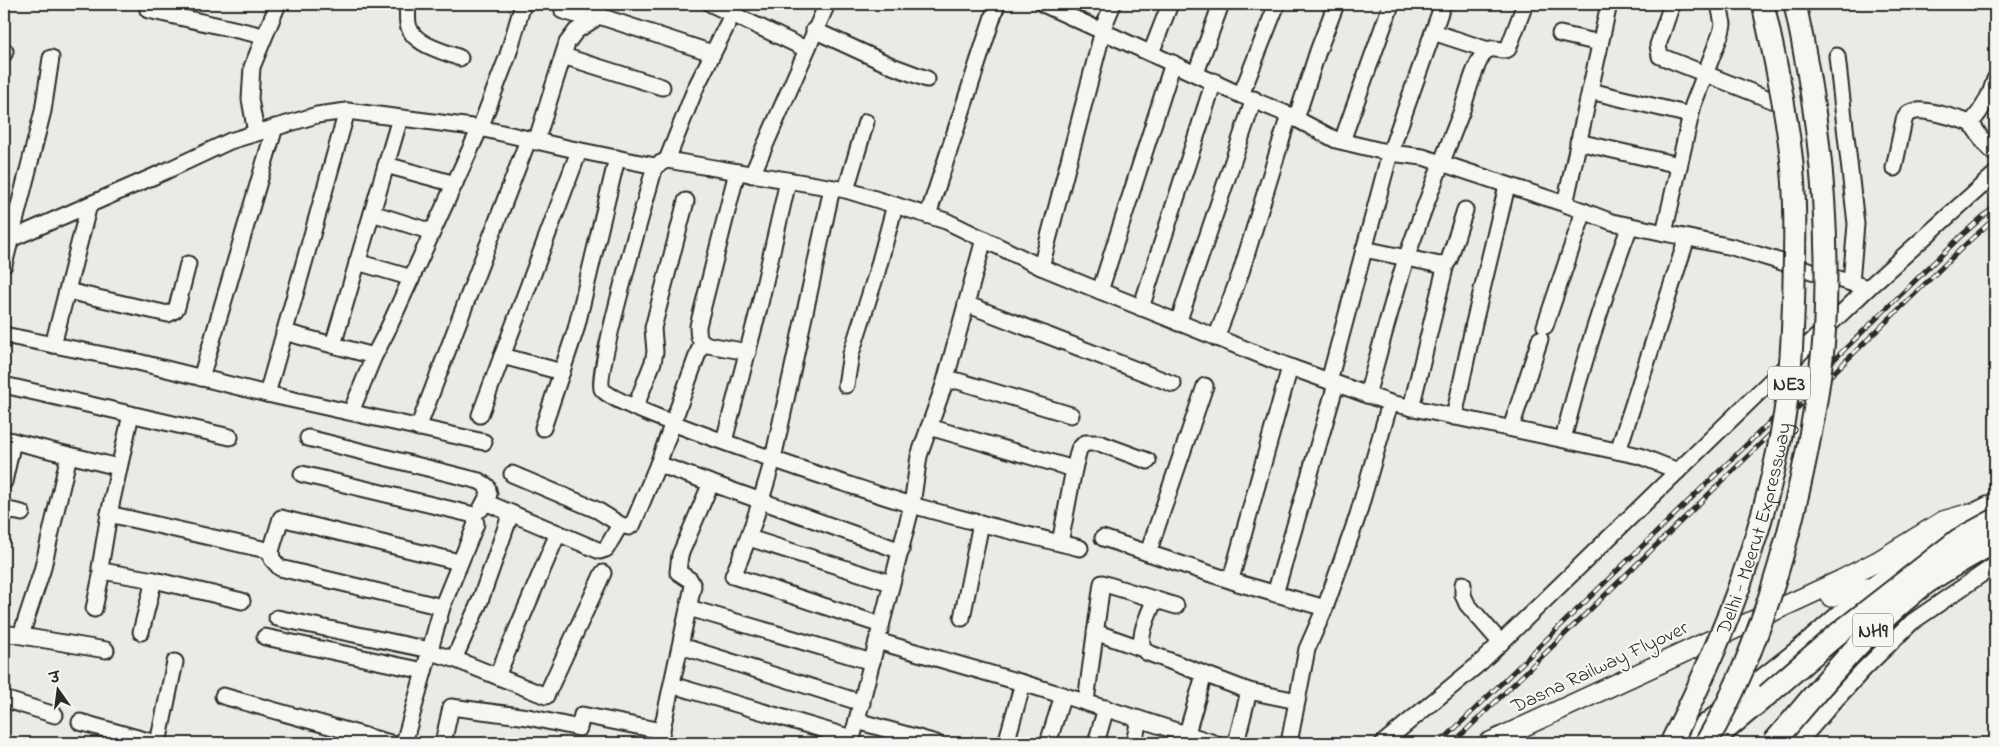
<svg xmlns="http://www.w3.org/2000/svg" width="1999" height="747" viewBox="0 0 1999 747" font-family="'Indie Flower','Playpen Sans Deva',sans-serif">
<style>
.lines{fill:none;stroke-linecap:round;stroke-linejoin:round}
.minor-casing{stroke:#2b2b2b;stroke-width:19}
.major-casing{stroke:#2b2b2b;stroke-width:22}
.highway-casing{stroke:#2b2b2b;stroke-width:25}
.minor{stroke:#f6f6f2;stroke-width:15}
.major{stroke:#f6f6f2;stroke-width:19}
.highway{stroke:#f6f6f2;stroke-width:21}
.rail-casing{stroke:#2b2b2b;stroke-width:5}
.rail{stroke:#f6f6f2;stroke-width:3;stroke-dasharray:9;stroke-linecap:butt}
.highway-bridge-casing{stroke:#2b2b2b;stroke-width:25;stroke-linecap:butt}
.highway-bridge{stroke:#f6f6f2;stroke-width:21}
.labels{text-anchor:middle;stroke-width:4.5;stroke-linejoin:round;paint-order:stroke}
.shield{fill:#f6f6f2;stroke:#686867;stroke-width:1}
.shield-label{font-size:19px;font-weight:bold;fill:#2b2b2b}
.street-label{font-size:20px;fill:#2b2b2b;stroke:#f6f6f2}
</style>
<rect width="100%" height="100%" fill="#eaeae6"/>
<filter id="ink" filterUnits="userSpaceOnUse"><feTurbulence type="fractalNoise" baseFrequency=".02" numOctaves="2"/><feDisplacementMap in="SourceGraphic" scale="10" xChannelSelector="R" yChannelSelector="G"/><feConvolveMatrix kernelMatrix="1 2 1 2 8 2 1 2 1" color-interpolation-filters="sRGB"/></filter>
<g filter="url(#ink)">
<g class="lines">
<defs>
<g id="minor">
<path d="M407,4C408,10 407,18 408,24C412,45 444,51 460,58"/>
<polyline points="563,4 563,11 593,20"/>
<polyline points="711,4 806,49"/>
<polyline points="1043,4 1241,95 1289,115 1336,140 1390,153 1423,157 1565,204 1612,222 1732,247 1868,288"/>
<polyline points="1672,4 1658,45 1660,56 1774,101"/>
<polyline points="148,10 264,36"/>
<polyline points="596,15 712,53"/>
<polyline points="814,30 892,66 927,79"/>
<polyline points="1433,32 1488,50"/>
<polyline points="1560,34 1600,43"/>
<polyline points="1151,53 1170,4"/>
<polyline points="4,54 5,51"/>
<polyline points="563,56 662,87"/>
<polyline points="1837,56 1856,224 1851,283"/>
<polyline points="1196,73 1221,4"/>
<polyline points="1590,91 1690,115"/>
<polyline points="1241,95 1277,4"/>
<polyline points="1296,119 1318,51 1336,4"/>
<path d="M1971,123C1983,109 1990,97 1995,79"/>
<polyline points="256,133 250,99 252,67 278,4"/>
<polyline points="1342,141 1391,5"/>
<polyline points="536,142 567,43 576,31 593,20 601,4"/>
<polyline points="1578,142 1679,165"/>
<polyline points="667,160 696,87 732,15"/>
<polyline points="386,165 455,184"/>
<path d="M655,166C647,195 595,373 602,389C611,408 875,494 912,505C967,521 1024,534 1080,548"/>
<path d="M1894,168L1904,120C1906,116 1907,113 1912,112C1924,107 1958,119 1971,123L1986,145L1995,154"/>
<path d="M737,172L698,326C698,335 698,341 708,345L748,352"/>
<polyline points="752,175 827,4"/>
<path d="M832,188L773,459C762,499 750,537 733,576L881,625"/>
<polyline points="846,190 866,122"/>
<polyline points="1565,204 1609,4"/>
<polyline points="372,213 432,232"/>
<polyline points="928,215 997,4"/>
<polyline points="1664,233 1693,105 1721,33 1723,24 1719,4"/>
<polyline points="4,242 166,171 230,141 317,115 347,111 480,128 567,148 655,166 667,160 846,190 946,221 1041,267 1100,291 1290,367 1390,403 1640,456 1678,471"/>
<polyline points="1364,249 1440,265 1446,264 1449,260 1465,210"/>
<polyline points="357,262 412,278"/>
<polyline points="4,265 43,111 51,58"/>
<polyline points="1041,267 1105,23 1113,4"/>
<polyline points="67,291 168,314 175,310 177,307 188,264"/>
<polyline points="1100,291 1173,63"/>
<polyline points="966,304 1173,384"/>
<polyline points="1141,308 1214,81"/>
<polyline points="1178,323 1254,99"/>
<polyline points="1545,326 1584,211"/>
<polyline points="284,332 374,356"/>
<polyline points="4,335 134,361 267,394 484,442"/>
<polyline points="1216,338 1241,272 1289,115"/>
<polyline points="53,345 89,205"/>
<polyline points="333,345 400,118"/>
<polyline points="502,356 562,372"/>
<polyline points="201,378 275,127"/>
<polyline points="1329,381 1390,153 1443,4"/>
<polyline points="4,385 230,437"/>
<polyline points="846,385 851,354 877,272 895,205"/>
<polyline points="944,385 984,239"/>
<polyline points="267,394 347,111"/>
<path d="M1367,395C1380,349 1392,302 1407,256C1424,208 1442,161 1461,113C1467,96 1473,68 1484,53C1491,44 1501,53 1508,49L1525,4"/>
<polyline points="635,408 653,362 655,352 653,328 686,201"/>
<polyline points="1411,408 1446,264"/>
<polyline points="351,412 374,356 387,331 480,128 507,58 523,4"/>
<polyline points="131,414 109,514 100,568 102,571 154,580 242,601"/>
<polyline points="480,415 579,151"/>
<polyline points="1454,417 1474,323 1507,186"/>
<polyline points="929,427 1074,469"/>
<polyline points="418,428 528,140"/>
<polyline points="543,428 576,329 617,158"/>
<polyline points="1511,428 1540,339"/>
<polyline points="308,438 479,481 487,486 489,494 481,509"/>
<polyline points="4,439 118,467"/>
<path d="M1563,439C1582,365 1603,297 1630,226"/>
<polyline points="724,441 759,308 788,181"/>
<polyline points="1618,451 1687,238"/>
<polyline points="658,464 901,551"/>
<polyline points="302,474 474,515 476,524 442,607 404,743"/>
<polyline points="512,474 597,510 621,525"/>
<polyline points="4,482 13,441"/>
<polyline points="485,502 600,551 606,549 620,525 629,527 633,524 658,464 702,342"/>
<polyline points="4,509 22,513"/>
<polyline points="109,514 271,551 281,518 459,562"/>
<polyline points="749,538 891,583"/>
<polyline points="1103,538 1238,583 1325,608"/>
<polyline points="1060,543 1074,469 1079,449 1085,443 1099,443 1148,461"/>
<polyline points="271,551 272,559 280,568 442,607"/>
<polyline points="1148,553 1205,386"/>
<polyline points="1231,579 1290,367"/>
<polyline points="1463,584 1463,595 1467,604 1501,643"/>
<polyline points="1275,594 1336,384"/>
<path d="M1155,599C1150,612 1134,641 1146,652L1249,691L1297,701"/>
<polyline points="689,608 872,662"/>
<polyline points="94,609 102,571"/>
<polyline points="277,618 430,650"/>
<polyline points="962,618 981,523"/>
<polyline points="141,632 154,580"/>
<polyline points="1095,632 1143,649"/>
<polyline points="4,633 106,650"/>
<polyline points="21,635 42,571 69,455"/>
<polyline points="265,637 424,671"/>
<polyline points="877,641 1023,683 1139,719"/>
<polyline points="681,646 862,703"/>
<polyline points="430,652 454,659 480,601 511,513"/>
<polyline points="454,659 546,696 603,573"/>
<polyline points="497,676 558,533"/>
<polyline points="672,685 852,738"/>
<polyline points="223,696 390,743"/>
<polyline points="4,699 55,715"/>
<polyline points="1086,701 1102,583 1176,606"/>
<polyline points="857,721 936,743"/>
<polyline points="80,722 155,743"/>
<polyline points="158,743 175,662"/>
<polyline points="443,743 451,707 528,717 579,728 582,715 662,731"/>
<polyline points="659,743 693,586 690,580 678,572 680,555 711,483"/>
<polyline points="851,743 912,505 919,456 944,385 950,381 958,381 1071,415"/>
<polyline points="1006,743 1023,683"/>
<polyline points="1048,743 1063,695"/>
<polyline points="1096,743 1106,708"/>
<polyline points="1134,743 1139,719 1214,743"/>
<polyline points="1184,743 1204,675"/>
<polyline points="1236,743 1249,691"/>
<polyline points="1289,743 1307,649 1325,608 1357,518 1390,403"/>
<polyline points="1383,743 1480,663 1785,367 1868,288 1995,174"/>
<polyline points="1679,743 1811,638 1868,588 1971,513 1995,501"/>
<polyline points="1798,743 1830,706 1864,669 1912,622 1995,565"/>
</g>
<g id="major">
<path d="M1831,597C1844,591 1854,587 1868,588"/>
<polyline points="1488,743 1841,580 1878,561 1943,521 1971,513"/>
</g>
<polyline id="highway" points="1709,743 1767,695"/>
</defs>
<use href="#minor" class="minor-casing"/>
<use href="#major" class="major-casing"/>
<use href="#highway" class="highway-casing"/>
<use href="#minor" class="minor"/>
<use href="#major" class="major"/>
<use href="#highway" class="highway"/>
<defs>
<g id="rail">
<polyline points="1440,743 1962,235 1995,206"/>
<polyline points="1453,743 1968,242 1995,218"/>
</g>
</defs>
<use href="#rail" class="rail-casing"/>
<use href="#rail" class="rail"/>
<defs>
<g id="highway-bridge">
<polyline points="1767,695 1835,636 1958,540 1995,520"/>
<path id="s1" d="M1671,743C1721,645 1762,539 1782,430C1791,381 1793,331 1794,281C1795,239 1796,196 1791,155C1785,104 1774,54 1763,4"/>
<path d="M1706,743C1744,679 1769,606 1788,534C1803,476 1815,417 1822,357C1826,328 1826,298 1826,269C1826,179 1814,92 1795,4"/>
<path d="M1773,743C1819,690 1862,634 1917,590C1941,571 1969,557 1995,542"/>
</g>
</defs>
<use href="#highway-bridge" class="highway-bridge-casing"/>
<use href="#highway-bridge" class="highway-bridge"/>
</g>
</g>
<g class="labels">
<g class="shield">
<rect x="1768" y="366.5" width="42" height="33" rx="4"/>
<rect x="1853" y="613.5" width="40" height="33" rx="4"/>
</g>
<g class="shield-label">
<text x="1789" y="390">NE3</text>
<text x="1873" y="637">NH9</text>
</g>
<g class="street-label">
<text dy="7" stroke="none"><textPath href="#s1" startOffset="231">Delhi - Meerut Expressway</textPath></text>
<text transform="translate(1599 666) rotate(-25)" y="7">Dasna Railway Flyover</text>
</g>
</g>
<rect width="1999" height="747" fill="none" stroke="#f6f6f2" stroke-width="20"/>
<rect x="10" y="10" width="1979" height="727" fill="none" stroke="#2b2b2b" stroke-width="2" filter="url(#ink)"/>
<g transform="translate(58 690) rotate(346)" stroke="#f6f6f2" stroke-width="4" paint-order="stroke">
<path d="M0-4L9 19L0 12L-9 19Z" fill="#2b2b2b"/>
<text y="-8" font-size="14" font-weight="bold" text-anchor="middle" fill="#2b2b2b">उ</text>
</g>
</svg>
